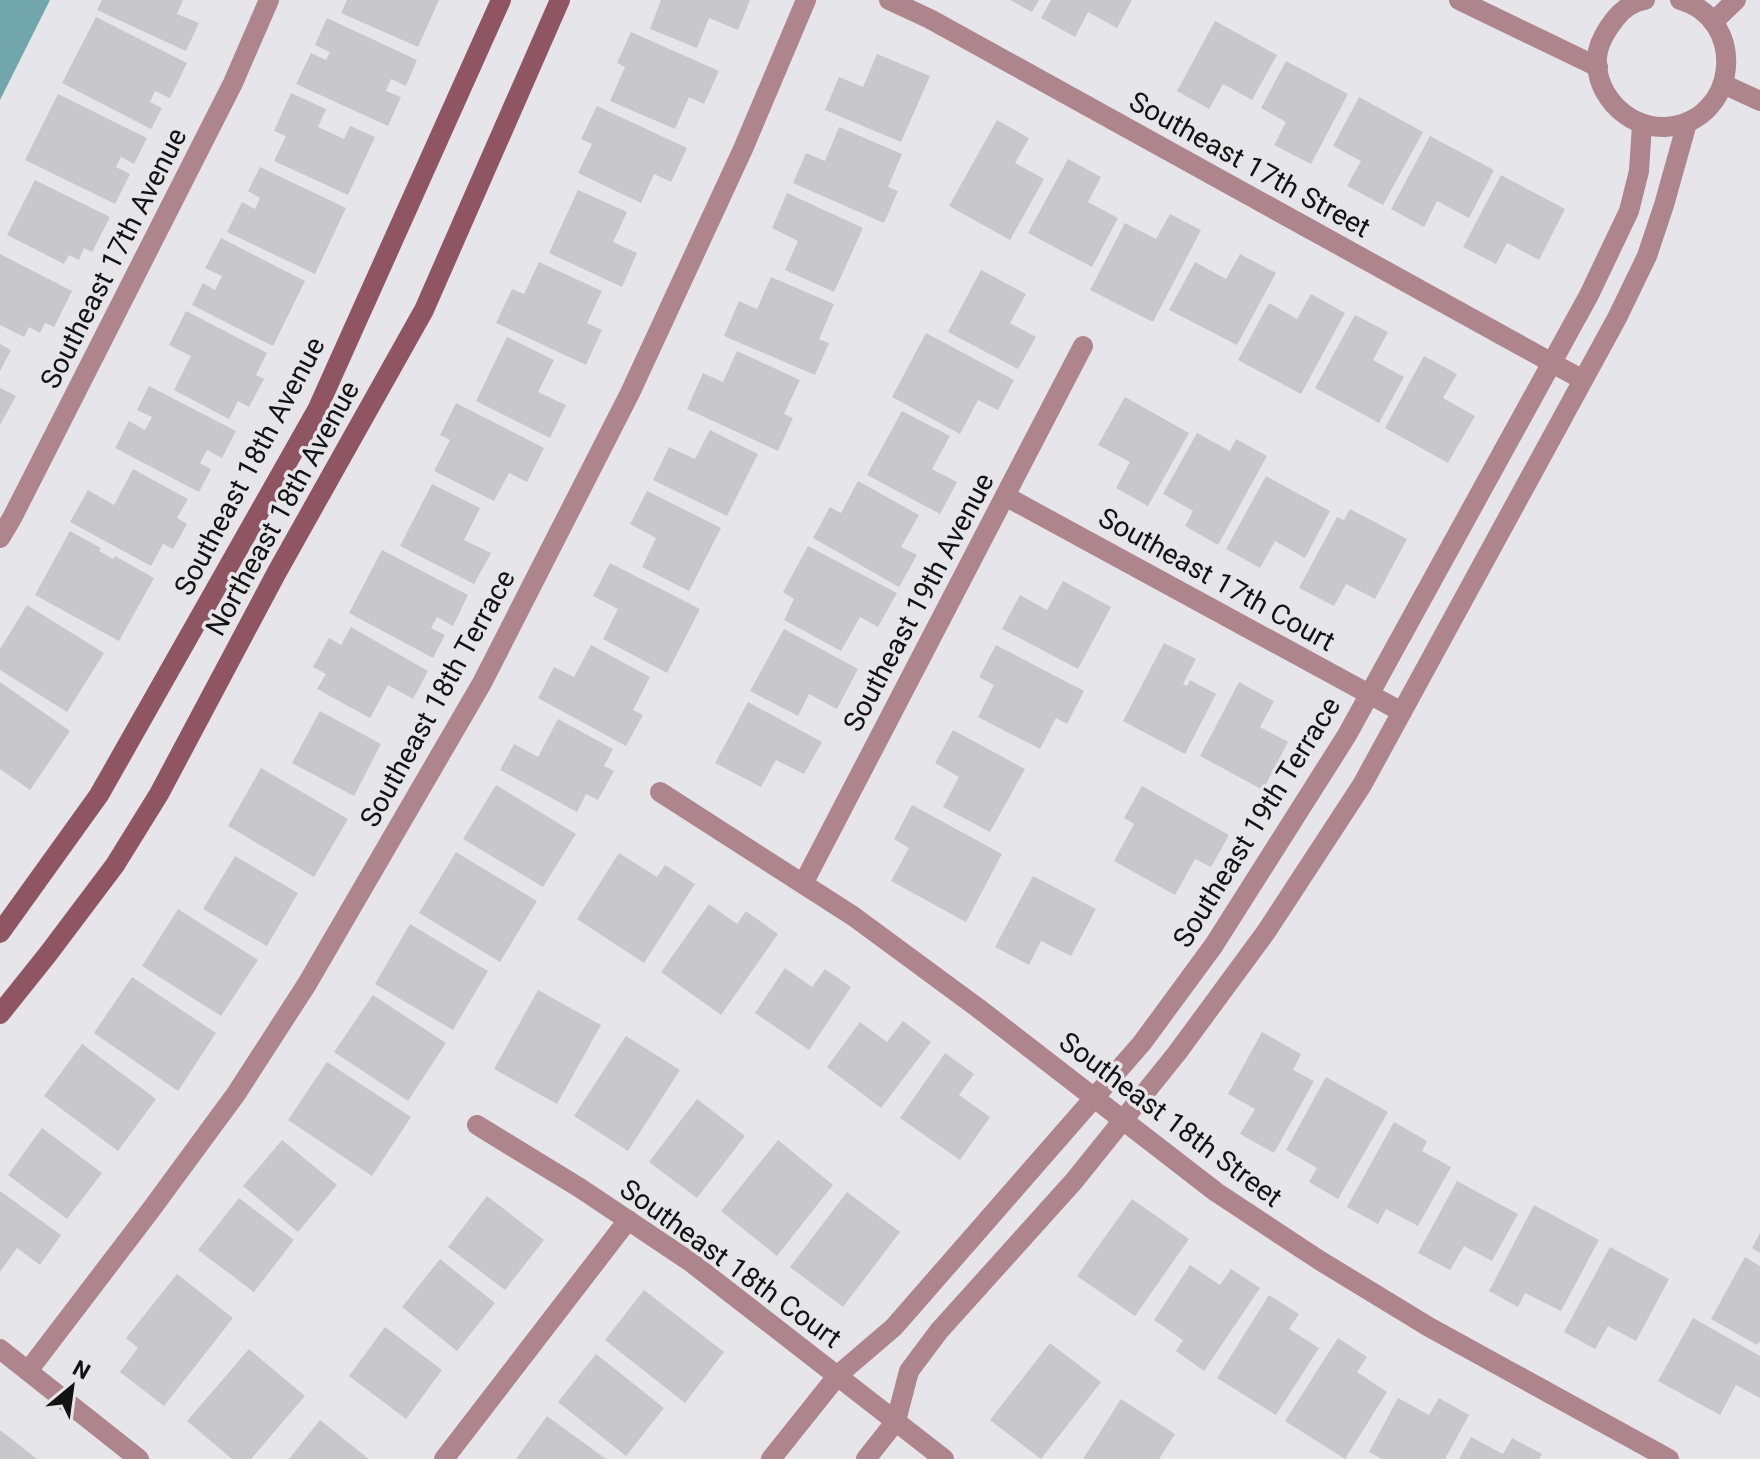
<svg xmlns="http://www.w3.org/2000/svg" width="1760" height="1459" viewBox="0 0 1760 1459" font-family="Roboto,sans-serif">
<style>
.water{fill:#71a7ac}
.building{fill:#c8c8cc}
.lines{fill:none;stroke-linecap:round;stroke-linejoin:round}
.street{stroke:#ae848d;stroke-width:20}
.secondary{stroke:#8f5563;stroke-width:20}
.labels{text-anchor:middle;stroke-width:7;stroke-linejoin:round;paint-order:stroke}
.street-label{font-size:28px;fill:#131314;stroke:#e6e6ea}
</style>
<rect width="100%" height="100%" fill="#e6e6ea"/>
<polygon class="water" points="0,0 50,0 0,100"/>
<g class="building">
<polygon points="102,0 183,0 177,14 199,23 186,51 97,10"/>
<polygon points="347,0 439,0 418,47 341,13"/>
<polygon points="661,0 750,0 738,30 709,18 697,48 650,29"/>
<polygon points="1010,0 1039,0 1032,12"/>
<polygon points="1051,0 1132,0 1117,28 1088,12 1075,37 1041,18"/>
<polygon points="96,17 187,63 170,98 155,91 150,102 162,108 151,129 62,83"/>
<polygon points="327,18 417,60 406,86 391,79 386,91 401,97 388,126 296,84 311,53 326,60 330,52 315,45"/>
<polygon points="1215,21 1277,55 1252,100 1223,84 1209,109 1177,91"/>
<polygon points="631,32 719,71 704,104 689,97 675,129 610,101 625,67 617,63"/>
<polygon points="877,54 930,76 901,142 825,110 839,77 863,87"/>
<polygon points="1286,61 1348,94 1311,164 1274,145 1286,122 1261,108"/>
<polygon points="291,93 326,109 318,127 344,139 350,126 375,137 348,195 274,161 286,136 274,131"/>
<polygon points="58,94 147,138 134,164 121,157 116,167 130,174 115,204 25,160"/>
<polygon points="1359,97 1423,132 1383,205 1347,186 1361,161 1333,146"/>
<polygon points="597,106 687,148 671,182 654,174 641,203 578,173 592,144 581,139"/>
<polygon points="997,120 1029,138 1015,163 1044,179 1010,240 949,206"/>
<polygon points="839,127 902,154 888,187 898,191 884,223 793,183 806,153 825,161"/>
<polygon points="1430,136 1494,170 1469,218 1437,201 1424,227 1391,209"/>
<polygon points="1068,159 1101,177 1088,202 1118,218 1092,267 1028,233"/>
<polygon points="260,167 346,208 315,274 227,232 242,202 255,209 260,198 248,191"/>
<polygon points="1501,175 1565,209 1539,260 1507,243 1496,264 1463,247"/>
<polygon points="35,180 110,217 92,252 84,248 79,260 69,255 64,264 7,235"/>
<polygon points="578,190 627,212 613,242 637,253 622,287 549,253"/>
<polygon points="787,193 863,228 834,292 785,270 798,241 772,228"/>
<polygon points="1170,214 1201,230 1153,322 1090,290 1125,223 1156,239"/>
<polygon points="221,238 305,281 273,346 192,305 203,283 215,290 222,276 205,268"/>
<polygon points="0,254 72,291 54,327 45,323 40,333 29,327 24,337 0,325"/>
<polygon points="1240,254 1276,273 1237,345 1169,310 1195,262 1226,279"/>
<polygon points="539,262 602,291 587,323 602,330 586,365 496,323 512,289 524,294"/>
<polygon points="981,270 1026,294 1010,323 1036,337 1018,369 948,332"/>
<polygon points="771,277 834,304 819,339 829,343 815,375 724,336 739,301 757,309"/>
<polygon points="1311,294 1345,313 1301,394 1238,360 1269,303 1297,319"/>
<polygon points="186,311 267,353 256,375 264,379 249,407 238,401 229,419 174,390 191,356 169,345"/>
<polygon points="1355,315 1388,332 1373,360 1404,377 1379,423 1315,388"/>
<polygon points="926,333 1014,380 998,410 978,400 960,434 892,397"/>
<polygon points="507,337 554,360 538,392 566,405 550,438 476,401"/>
<polygon points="0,344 11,350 0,371"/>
<polygon points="737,351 800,380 784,414 793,418 778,451 687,409 703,373 723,382"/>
<polygon points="1424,356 1457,374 1443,398 1475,416 1448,463 1385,428"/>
<polygon points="149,386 236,431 222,458 207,450 200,463 211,469 199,492 115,448 129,421 145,430 152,417 137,410"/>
<polygon points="0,388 16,396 0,425"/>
<polygon points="1125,397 1189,433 1148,506 1116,488 1130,462 1098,445"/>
<polygon points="456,403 544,448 527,482 509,473 494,501 434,471 450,440 440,435"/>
<polygon points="902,411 950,436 932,469 957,482 940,514 867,475"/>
<polygon points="710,430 758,454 727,516 653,480 669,447 695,459"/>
<polygon points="1197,433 1230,451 1236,439 1267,456 1218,545 1185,526 1193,511 1163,494"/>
<polygon points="133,469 188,499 177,518 187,524 173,549 163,544 151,566 70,522 88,490 114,505"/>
<polygon points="1266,476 1330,511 1305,558 1275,541 1260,568 1226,549"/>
<polygon points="858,481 919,515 901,547 917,555 899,587 813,538 830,507 841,513"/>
<polygon points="432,484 480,508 464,540 491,553 474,584 400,546"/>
<polygon points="647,491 721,528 689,591 642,567 656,538 630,524"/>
<polygon points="1350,509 1407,539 1375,599 1346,584 1334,606 1299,588 1337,517 1344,520"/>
<polygon points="70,531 101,548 99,551 113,559 115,556 154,578 119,641 35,595"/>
<polygon points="808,546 897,593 878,627 860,617 841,651 784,620 794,599 783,592"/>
<polygon points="382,550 468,595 453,626 437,617 431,628 445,635 433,658 349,613"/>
<polygon points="610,563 700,609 667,673 603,639 618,609 593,596"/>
<polygon points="1063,581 1111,607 1078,669 1002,629 1020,595 1047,610"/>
<polygon points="27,605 104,653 67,712 0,670 0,649"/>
<polygon points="351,627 428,671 413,699 388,685 370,718 317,689 326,674 313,667 329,638 341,645"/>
<polygon points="784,629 858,669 837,709 809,694 798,716 750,691"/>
<polygon points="1164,643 1196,659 1183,684 1187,686 1190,680 1216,694 1185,754 1123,721"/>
<polygon points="591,645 650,677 633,710 643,715 626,746 538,698 554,667 574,677"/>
<polygon points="996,645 1084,691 1067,724 1056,718 1040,749 978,717 994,685 979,677"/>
<polygon points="0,682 70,731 30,790 0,769"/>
<polygon points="1239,682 1274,701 1260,727 1288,742 1263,790 1200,756"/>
<polygon points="748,702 822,742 804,774 776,760 761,787 715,763"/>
<polygon points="320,711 381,744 354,796 292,763"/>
<polygon points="558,719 613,749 604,766 614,771 598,800 586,794 577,812 500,770 514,744 538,757"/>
<polygon points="953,730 1025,769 990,832 943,807 959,777 935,763"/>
<polygon points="261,768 348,819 314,877 228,826"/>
<polygon points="496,785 576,834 543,887 463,839"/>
<polygon points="1142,786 1229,835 1211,867 1195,859 1175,895 1114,861 1134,824 1124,818"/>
<polygon points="912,805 1002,854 966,922 891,881 909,848 894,839"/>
<polygon points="456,852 537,901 500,962 419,913"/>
<polygon points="619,853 657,877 665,865 695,884 644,963 577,919"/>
<polygon points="235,856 298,893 267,946 203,909"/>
<polygon points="1033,876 1096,909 1071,956 1041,941 1029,965 995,947"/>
<polygon points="709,904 737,924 746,911 778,934 721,1015 661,972"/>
<polygon points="178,909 258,960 221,1016 142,966"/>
<polygon points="410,924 488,971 453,1030 375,984"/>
<polygon points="785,968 812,987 825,969 851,987 809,1050 755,1013"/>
<polygon points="132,977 216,1033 178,1091 94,1033"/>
<polygon points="538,990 601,1025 557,1104 494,1069"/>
<polygon points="373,995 446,1043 408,1101 334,1052"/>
<polygon points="903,1021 931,1042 881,1108 827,1067 860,1022 887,1042"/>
<polygon points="1262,1032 1301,1054 1293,1070 1314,1081 1274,1153 1240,1134 1255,1109 1228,1094"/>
<polygon points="626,1036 680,1070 628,1151 574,1116"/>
<polygon points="82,1044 156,1099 118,1151 44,1096"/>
<polygon points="945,1053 974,1074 959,1095 990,1117 960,1160 900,1118"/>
<polygon points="327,1062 411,1117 372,1176 288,1120"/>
<polygon points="1326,1077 1388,1112 1338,1199 1309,1182 1317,1168 1286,1150"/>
<polygon points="697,1099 745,1136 697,1198 649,1162"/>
<polygon points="1394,1122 1427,1141 1422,1151 1451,1167 1418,1226 1386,1209 1378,1224 1347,1207"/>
<polygon points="42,1128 102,1173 67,1219 8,1175"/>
<polygon points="282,1140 337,1185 298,1232 243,1186"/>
<polygon points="778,1140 833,1185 777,1256 721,1211"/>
<polygon points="1457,1181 1518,1214 1492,1261 1464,1246 1450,1270 1418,1253"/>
<polygon points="0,1191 61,1235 40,1265 17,1248 0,1272"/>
<polygon points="847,1192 900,1232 843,1307 790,1267"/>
<polygon points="487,1196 544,1240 505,1290 448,1247"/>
<polygon points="239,1198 294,1240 254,1292 198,1250"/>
<polygon points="1132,1199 1189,1239 1135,1316 1077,1276"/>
<polygon points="1534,1205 1599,1240 1561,1311 1525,1293 1518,1307 1489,1291"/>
<polygon points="1760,1233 1760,1253 1752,1248"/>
<polygon points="1610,1247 1669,1279 1636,1341 1608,1326 1595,1349 1564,1332"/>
<polygon points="1745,1257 1760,1266 1760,1341 1757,1345 1711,1319"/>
<polygon points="440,1259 495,1303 457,1351 402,1307"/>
<polygon points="1190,1265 1220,1285 1231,1269 1260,1288 1204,1371 1176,1351 1183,1340 1154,1320"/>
<polygon points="177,1274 233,1318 164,1406 120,1372 138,1348 126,1338"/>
<polygon points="644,1290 724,1352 685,1403 605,1340"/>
<polygon points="1269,1295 1299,1314 1289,1329 1319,1348 1276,1415 1217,1378"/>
<polygon points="1693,1318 1760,1356 1760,1398 1736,1385 1720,1415 1658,1381"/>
<polygon points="385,1327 442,1370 406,1419 349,1376"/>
<polygon points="1338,1338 1367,1357 1357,1372 1387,1392 1345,1459 1285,1421"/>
<polygon points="1050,1343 1101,1382 1041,1459 990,1420"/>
<polygon points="249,1349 305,1396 251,1459 232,1459 187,1421"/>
<polygon points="596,1354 664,1408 626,1456 558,1402"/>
<polygon points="1398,1398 1429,1415 1439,1398 1469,1415 1445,1459 1382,1459 1369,1452"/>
<polygon points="1121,1399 1175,1434 1159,1459 1083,1459"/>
<polygon points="547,1416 606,1459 516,1459"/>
<polygon points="320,1420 369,1459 289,1459"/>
<polygon points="0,1430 37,1459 0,1459"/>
<polygon points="1471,1437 1503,1454 1512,1438 1542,1454 1539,1459 1459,1459"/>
</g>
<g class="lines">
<g class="street">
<polyline points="889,0 930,19 1583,380"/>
<polyline points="1459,0 1598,67"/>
<path d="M1645,0C1633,2 1622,10 1615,19C1607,29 1601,38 1598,51C1590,90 1626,129 1665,127C1738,123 1749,20 1680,0"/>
<polyline points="1713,22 1736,0"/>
<polyline points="1723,84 1760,101"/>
<polyline points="1005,496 1402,712"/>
<polyline points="0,538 12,518 233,83 269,0"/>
<polyline points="660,792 853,916 978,1008 1216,1192 1319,1260 1429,1327 1669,1459"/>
<polyline points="803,884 1083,346"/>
<polyline points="477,1125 580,1188 692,1263 944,1459"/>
<polyline points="0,1349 139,1459"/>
<polyline points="28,1371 150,1211 236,1094 307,984 482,683 630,393 743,149 806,0"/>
<polyline points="444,1459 628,1220"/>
<polyline points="771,1459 838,1375 894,1327 1142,1043 1214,945 1347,735 1589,295 1629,211 1639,171 1642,124"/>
<polyline points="866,1459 896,1421 909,1371 939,1331 1074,1181 1177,1053 1266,932 1362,785 1617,318 1647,256 1664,205 1687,123"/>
</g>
<g class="secondary">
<polyline points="0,933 99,795 317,410 501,0"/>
<polyline points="0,1014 48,954 115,865 159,794 277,572 424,310 560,0"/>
</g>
</g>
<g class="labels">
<g class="street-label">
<text transform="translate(1250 164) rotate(29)" y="10">Southeast 17th Street</text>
<text transform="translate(113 258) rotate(-63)" y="10">Southeast 17th Avenue</text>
<text transform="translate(249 466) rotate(-62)" y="10">Southeast 18th Avenue</text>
<text transform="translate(282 508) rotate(-61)" y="10">Northeast 18th Avenue</text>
<text transform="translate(1217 579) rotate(29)" y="10">Southeast 17th Court</text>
<text transform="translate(918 602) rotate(-62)" y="10">Southeast 19th Avenue</text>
<text transform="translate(437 698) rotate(-61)" y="10">Southeast 18th Terrace</text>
<text transform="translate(1256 822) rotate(-58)" y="10">Southeast 19th Terrace</text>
<text transform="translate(1171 1119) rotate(37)" y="10">Southeast 18th Street</text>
<text transform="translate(731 1263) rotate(36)" y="10">Southeast 18th Court</text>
</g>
</g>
<g transform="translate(72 1387) rotate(29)" stroke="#e6e6ea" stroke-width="6" paint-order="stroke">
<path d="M0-6L14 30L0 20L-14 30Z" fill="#131314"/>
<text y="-12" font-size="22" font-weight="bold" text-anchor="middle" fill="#131314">N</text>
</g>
</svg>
